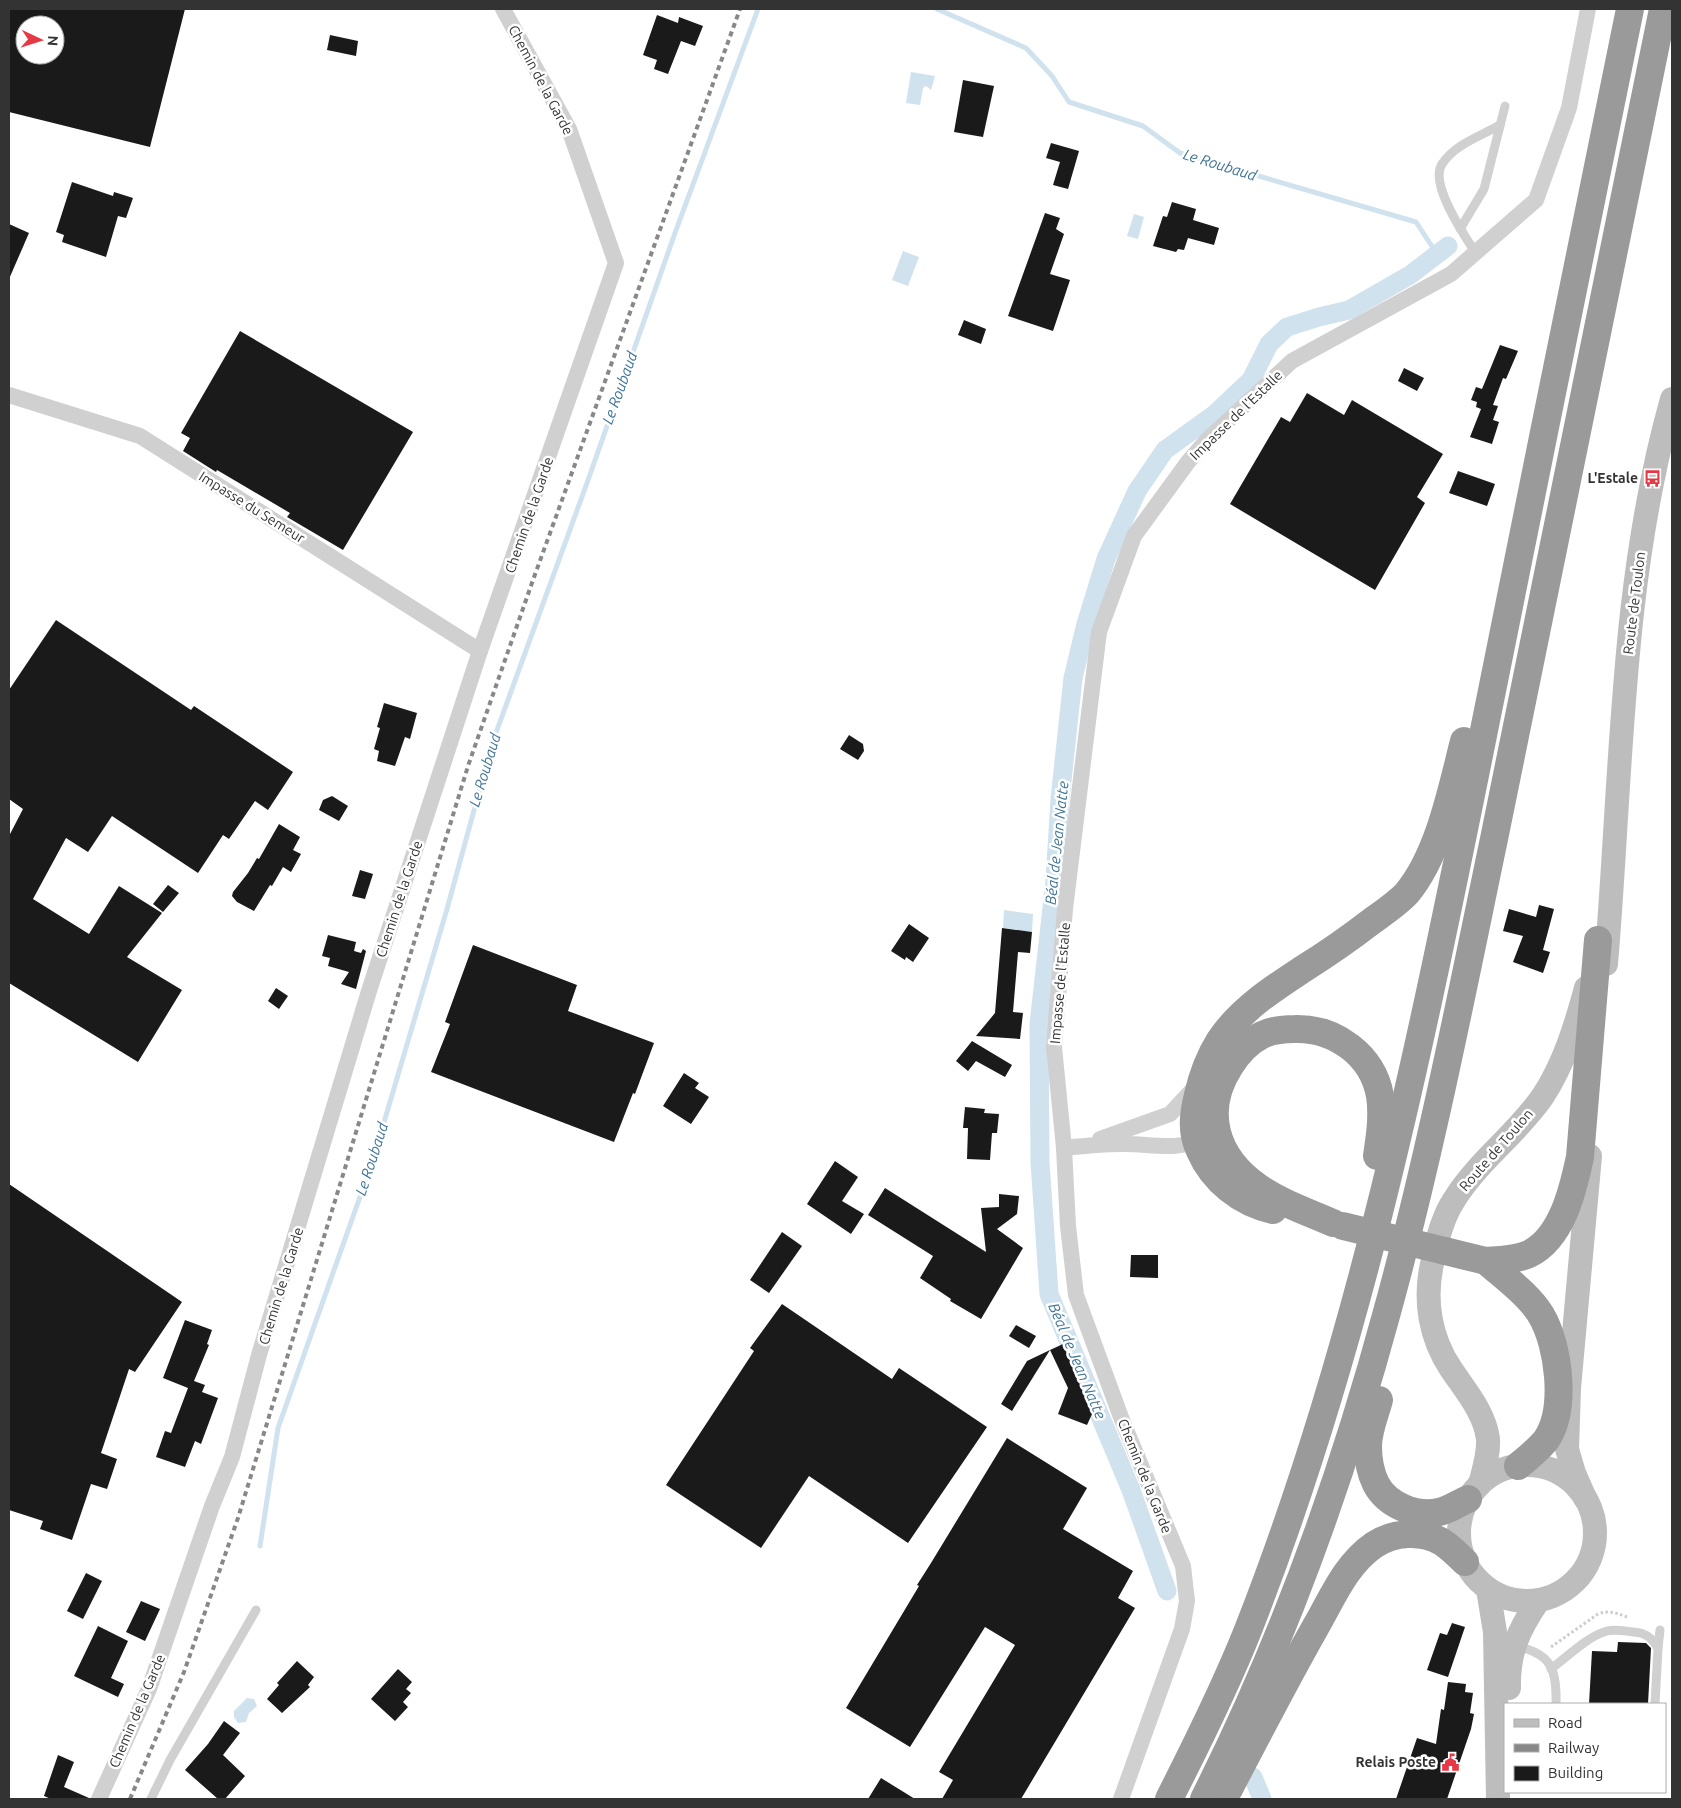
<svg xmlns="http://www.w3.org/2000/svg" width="1681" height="1808" viewBox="0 0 1681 1808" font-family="Ubuntu,sans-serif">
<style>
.water{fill:#cfe2ee}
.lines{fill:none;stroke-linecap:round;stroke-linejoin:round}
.stream{stroke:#cfe2ee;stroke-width:5}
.canal{stroke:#cfe2ee;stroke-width:19}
.building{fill:#1a1a1a;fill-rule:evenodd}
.path{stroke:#cdcdcd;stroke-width:3;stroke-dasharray:2.5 2.5;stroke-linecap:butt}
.service{stroke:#d0d0d0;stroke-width:9}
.minor{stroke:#d0d0d0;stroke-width:16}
.secondary{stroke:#bdbdbd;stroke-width:24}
.motorway{stroke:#9a9a9a;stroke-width:28}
.rail{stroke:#888;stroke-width:4;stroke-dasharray:5 4;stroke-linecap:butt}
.motorway-bridge{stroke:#9a9a9a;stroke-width:28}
.labels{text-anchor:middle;stroke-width:5;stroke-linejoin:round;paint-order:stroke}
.street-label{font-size:14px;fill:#333;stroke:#fff}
.poi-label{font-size:14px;font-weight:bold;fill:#333;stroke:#fff;text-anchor:end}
.water-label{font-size:15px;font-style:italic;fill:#3f7597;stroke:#fff}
</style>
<rect width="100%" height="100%" fill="#fff"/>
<g class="water">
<polygon points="911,72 935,76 931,90 926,86 923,88 920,105 906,103"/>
<polygon points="1134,214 1144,217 1138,239 1127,236"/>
<polygon points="903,251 919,257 908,286 892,280"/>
<polygon points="1004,910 1033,914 1032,932 1003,928"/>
<polygon points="247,1698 254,1699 257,1706 249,1713 246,1722 238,1723 234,1717 234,1711"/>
</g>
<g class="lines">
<g class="stream">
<polyline points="937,9 1026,48 1052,76 1069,102 1143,126 1180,153 1416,222 1437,254"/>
<polyline points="260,1546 278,1428 372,1163 447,909 493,741 587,483 675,233 758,9"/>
</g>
<g class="canal">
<polyline points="1167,1591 1131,1490 1049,1294 1040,1162 1039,1024 1055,881 1060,799 1073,678 1086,624 1106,559 1137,491 1165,450 1215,414 1251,380 1269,344 1287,327 1319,317 1349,310 1410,275 1448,246"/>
<polyline points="1253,1777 1262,1799"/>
</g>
</g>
<g class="building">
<path d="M9,9H185L150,147L9,112ZM25,25H55V55H25Z"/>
<polygon points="657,15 678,23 679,17 703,26 695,46 681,41 668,74 654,69 657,60 643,55"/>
<polygon points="330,35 358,41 356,56 327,50"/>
<polygon points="963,80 994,86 983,137 954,132"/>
<polygon points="1051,143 1079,151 1068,189 1053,185 1060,162 1046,158"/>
<polygon points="72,182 113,196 114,192 133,198 126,218 118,216 106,257 62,242 64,235 56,232"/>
<polygon points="1172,202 1196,209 1193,220 1219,228 1214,245 1188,238 1184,250 1178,249 1176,252 1153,246 1163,216 1167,217"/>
<polygon points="1045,213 1060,218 1056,229 1064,234 1050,274 1070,280 1053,331 1008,316"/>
<polygon points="9,224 29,233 9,279"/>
<polygon points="964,320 986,329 981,344 958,335"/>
<polygon points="240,331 413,432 343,550 287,517 290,513 217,470 216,472 183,451 190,438 181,433"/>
<polygon points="1500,345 1518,351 1506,379 1503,378 1493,405 1498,406 1493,420 1499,422 1492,444 1470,437 1481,409 1476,407 1477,402 1471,400 1476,387 1482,389"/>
<polygon points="1404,368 1424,378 1417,391 1398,381"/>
<polygon points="1307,393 1344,415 1352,400 1443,454 1417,497 1425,503 1375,590 1230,504 1281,417 1290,422"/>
<polygon points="1458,471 1495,484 1487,506 1449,493"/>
<polygon points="56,620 191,710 194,706 293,772 268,810 255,801 229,839 223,835 198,873 112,816 88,852 66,838 33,899 89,934 119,886 162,913 127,957 182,990 138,1062 9,983 9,836 23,809 9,799 9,690"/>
<polygon points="384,703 417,713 410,739 405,737 395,766 377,761 379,751 374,749 380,728 377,727"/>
<polygon points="849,735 863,744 864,751 858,760 840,749"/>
<polygon points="332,796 348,806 339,821 319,810 323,800"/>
<polygon points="279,824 300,837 293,850 301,854 291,872 283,867 272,886 270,885 254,911 237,902 232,896 233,892 248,873 257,858 259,859"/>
<polygon points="360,870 373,874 365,899 352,896"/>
<polygon points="168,885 179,893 163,912 153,904"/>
<polygon points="1539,905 1554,909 1543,950 1550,952 1543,973 1513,962 1523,936 1503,931 1509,909 1536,917"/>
<polygon points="909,924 929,938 913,962 906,957 905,960 891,951"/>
<polygon points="1002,928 1032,932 1030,953 1018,952 1013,1012 1023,1013 1020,1039 976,1036 995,1013"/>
<polygon points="328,935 356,942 354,951 361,953 363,949 366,951 356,989 341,984 349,972 328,966 330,958 322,956"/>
<polygon points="473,945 577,985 568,1011 654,1043 635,1094 633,1093 614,1142 431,1072 450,1024 445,1022"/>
<polygon points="276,988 288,996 279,1009 268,1001"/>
<polygon points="972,1041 1012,1065 1005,1077 976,1061 968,1071 956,1061"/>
<polygon points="684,1073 699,1083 695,1088 709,1097 691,1124 663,1106"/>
<polygon points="965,1107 985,1109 984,1113 999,1114 997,1133 992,1133 990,1160 967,1159 968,1128 963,1128"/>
<polygon points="835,1161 858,1177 842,1201 864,1214 851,1234 807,1204"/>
<polygon points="9,1184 182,1302 135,1372 129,1369 101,1453 117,1459 107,1489 91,1484 72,1540 40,1529 43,1521 9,1510"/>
<polygon points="885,1188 986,1252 981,1208 999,1207 999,1194 1019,1196 1017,1214 997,1229 1023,1248 981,1319 950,1301 951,1299 920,1278 933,1256 868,1215"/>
<polygon points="782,1232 802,1246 769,1293 750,1280"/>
<polygon points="1131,1255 1158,1255 1158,1278 1130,1277"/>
<polygon points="782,1304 892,1379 899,1368 987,1427 908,1543 809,1476 761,1548 666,1485 754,1351 750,1348"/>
<polygon points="185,1320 212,1330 207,1344 209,1345 194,1381 205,1385 202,1392 218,1398 201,1444 195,1441 185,1467 156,1457 165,1431 171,1433 188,1388 163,1378"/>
<polygon points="1016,1325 1036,1336 1029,1348 1009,1336"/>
<polygon points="1063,1344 1092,1414 1087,1425 1058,1414 1068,1388 1050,1350"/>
<polygon points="1050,1350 1012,1411 1001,1404 1027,1361"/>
<polygon points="1007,1438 1087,1488 1063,1529 1133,1571 1118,1598 1135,1608 1021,1799 942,1799 953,1780 939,1772 1015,1645 985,1627 910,1747 846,1708 919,1586 917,1585 931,1563"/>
<polygon points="86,1573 102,1581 83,1619 67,1611"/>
<polygon points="141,1601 160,1609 145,1641 126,1632"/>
<polygon points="1452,1623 1465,1627 1448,1677 1427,1670 1440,1633 1447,1635"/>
<polygon points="98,1626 128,1641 111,1678 124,1684 118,1697 74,1676"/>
<polygon points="1618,1642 1646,1643 1651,1648 1648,1704 1589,1704 1592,1651 1617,1652"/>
<polygon points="297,1661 314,1677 308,1685 310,1687 282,1713 267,1699 279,1685 277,1683"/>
<polygon points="398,1669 412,1682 406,1689 411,1693 403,1702 408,1707 395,1721 371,1699"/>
<polygon points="1448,1682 1466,1684 1465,1692 1473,1693 1470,1713 1474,1714 1471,1729 1447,1799 1396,1799 1417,1738 1436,1744 1441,1709 1444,1710"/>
<polygon points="224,1721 240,1733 223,1755 245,1776 225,1799 218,1799 185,1770 208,1744"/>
<polygon points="58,1755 74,1762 64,1787 89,1798 89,1799 51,1799 44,1796"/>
<polygon points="881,1778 915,1799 868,1799"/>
</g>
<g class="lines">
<path class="path" d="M1551,1647L1598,1614C1609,1610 1617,1613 1627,1617"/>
<g class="service">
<polyline points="1460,229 1484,189 1505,106"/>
<path d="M1475,252C1464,235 1429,184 1442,164C1455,144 1481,136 1500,125"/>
<path d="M1515,1646C1552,1653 1557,1670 1556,1704"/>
<polyline points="1658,1648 1660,1630"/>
<path d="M1551,1669C1567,1657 1588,1636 1607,1631C1615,1629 1625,1631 1634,1632C1646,1633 1653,1638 1658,1649L1655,1704"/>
<polyline points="151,1799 170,1760 256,1610"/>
</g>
<g class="minor">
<polyline points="9,395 140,436 480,651"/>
<polyline points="1100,1139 1170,1114 1198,1084"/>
<path d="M1064,1148C1083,1146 1103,1144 1122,1144C1147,1143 1181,1153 1202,1137"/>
<polyline points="99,1799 149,1689 212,1506 232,1457 259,1355 369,991 480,651 616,263 569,129 503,9"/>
<polyline points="1121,1799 1182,1629 1187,1601 1183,1566 1122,1420 1076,1295 1068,1226 1064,1148 1054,1047 1065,909 1099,632 1134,536 1188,462 1207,440 1292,361 1451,274 1536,200 1569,108 1588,9"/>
</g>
<g class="secondary">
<path d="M1606,964C1622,775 1620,583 1672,399"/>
<circle cx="1527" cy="1533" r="68"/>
<path d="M1480,1484C1484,1469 1489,1454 1488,1439C1485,1413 1465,1390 1451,1369C1430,1338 1424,1300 1432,1264C1436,1243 1442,1218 1454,1200C1478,1161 1517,1134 1543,1096C1564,1064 1576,1025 1586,988"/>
<polyline points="1585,1498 1574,1473 1567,1449 1569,1388 1590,1156"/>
<polyline points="1488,1589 1495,1632 1498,1799"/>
<path d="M1509,1688C1508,1652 1519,1629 1539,1600"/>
</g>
<g class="motorway">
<path d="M1273,1210C1241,1203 1213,1181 1200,1151C1191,1132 1193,1115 1198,1095C1202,1077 1210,1056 1220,1040C1241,1009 1274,988 1303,969C1327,954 1350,938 1372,921C1383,913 1398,903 1407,893C1439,855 1452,788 1464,741"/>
<path d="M1333,1223C1308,1212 1281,1203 1258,1187C1215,1157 1201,1111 1230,1066C1238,1053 1248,1042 1262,1035C1272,1030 1285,1029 1295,1029C1335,1028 1373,1055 1380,1096C1383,1116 1380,1136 1377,1156"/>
<polyline points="1445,1251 1486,1261 1503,1269"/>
<path d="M1486,1261C1500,1260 1516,1260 1529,1254C1562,1238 1573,1190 1580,1157L1598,940"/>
<path d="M1486,1261C1504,1277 1529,1295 1541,1315C1559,1345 1567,1410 1546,1440C1538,1450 1528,1458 1518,1466"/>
<path d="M1379,1400C1375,1415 1368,1431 1368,1446C1368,1458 1370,1472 1376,1484C1387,1505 1416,1517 1439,1512C1449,1510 1459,1503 1468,1499"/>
<path d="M1229,1789C1257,1735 1285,1681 1315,1628C1332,1599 1345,1565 1374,1545C1394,1532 1421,1530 1442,1542C1451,1548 1458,1555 1465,1562"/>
<path d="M1169,1799C1197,1744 1225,1688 1248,1630C1355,1358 1415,1071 1473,785C1525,526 1577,268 1630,9"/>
<path d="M1204,1799C1282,1645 1342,1478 1387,1312C1430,1156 1461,997 1494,839C1551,562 1606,285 1663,9"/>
</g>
<polyline class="rail" points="130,1799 184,1672 238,1518 468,766 533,580 740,9"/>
<polyline class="motorway-bridge" points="1343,1226 1445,1251"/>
</g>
<defs>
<symbol id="bus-bare" viewBox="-9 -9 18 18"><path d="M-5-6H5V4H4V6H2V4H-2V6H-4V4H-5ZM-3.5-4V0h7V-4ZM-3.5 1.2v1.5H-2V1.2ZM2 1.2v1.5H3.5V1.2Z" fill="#e63946" stroke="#fff" stroke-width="2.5" paint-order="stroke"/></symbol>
<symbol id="civic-bare" viewBox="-9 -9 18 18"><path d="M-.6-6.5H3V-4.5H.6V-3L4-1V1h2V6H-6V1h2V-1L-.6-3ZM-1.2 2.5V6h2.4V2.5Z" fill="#e63946" stroke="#fff" stroke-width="2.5" paint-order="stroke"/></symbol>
</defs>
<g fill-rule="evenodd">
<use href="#bus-bare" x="1640" y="466" width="25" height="25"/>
<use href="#civic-bare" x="1438" y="1750" width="25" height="25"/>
</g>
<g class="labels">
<g class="street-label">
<text transform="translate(541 80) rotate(62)" y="5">Chemin de la Garde</text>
<text transform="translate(1236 415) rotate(-44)" y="5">Impasse de l'Estalle</text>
<text transform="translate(252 507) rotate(32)" y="5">Impasse du Semeur</text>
<text transform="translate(529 515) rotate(-71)" y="5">Chemin de la Garde</text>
<text transform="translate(1634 603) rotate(-83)" y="5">Route de Toulon</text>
<text transform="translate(399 899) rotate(-72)" y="5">Chemin de la Garde</text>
<text transform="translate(1060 983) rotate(-85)" y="5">Impasse de l'Estalle</text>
<text transform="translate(1496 1150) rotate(-49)" y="5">Route de Toulon</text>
<text transform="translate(281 1286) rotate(-73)" y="5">Chemin de la Garde</text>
<text transform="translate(1145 1476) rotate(68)" y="5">Chemin de la Garde</text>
<text transform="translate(137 1711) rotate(-67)" y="5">Chemin de la Garde</text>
</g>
<g class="poi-label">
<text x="1638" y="483">L'Estale</text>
<text x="1436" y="1767">Relais Poste</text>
</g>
<g class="water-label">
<text transform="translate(1220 165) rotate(17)" y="5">Le Roubaud</text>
<text transform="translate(620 388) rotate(-70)" y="5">Le Roubaud</text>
<text transform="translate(485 770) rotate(-73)" y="5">Le Roubaud</text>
<text transform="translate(1057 843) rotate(-84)" y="5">Béal de Jean Natte</text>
<text transform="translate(372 1159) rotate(-72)" y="5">Le Roubaud</text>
<text transform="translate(1077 1361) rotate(67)" y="5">Béal de Jean Natte</text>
</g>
</g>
<rect width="1681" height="1808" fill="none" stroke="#333333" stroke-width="20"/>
<rect x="1504" y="1703" width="162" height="90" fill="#ffffff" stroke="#adadad"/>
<rect x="1514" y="1719" width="25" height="8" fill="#bdbdbd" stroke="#adadad"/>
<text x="1548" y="1728" font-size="15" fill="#333333">Road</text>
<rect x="1514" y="1744" width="25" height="8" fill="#888888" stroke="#adadad"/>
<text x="1548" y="1753" font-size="15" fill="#333333">Railway</text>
<rect x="1514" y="1766" width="25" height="15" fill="#1a1a1a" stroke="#adadad"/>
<text x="1548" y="1778" font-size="15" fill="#333333">Building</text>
<g transform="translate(40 40) rotate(94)"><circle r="24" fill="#ffffff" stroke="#adadad"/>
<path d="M0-4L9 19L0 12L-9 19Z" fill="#e63946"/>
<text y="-8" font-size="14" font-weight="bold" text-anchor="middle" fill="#333333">N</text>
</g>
</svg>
